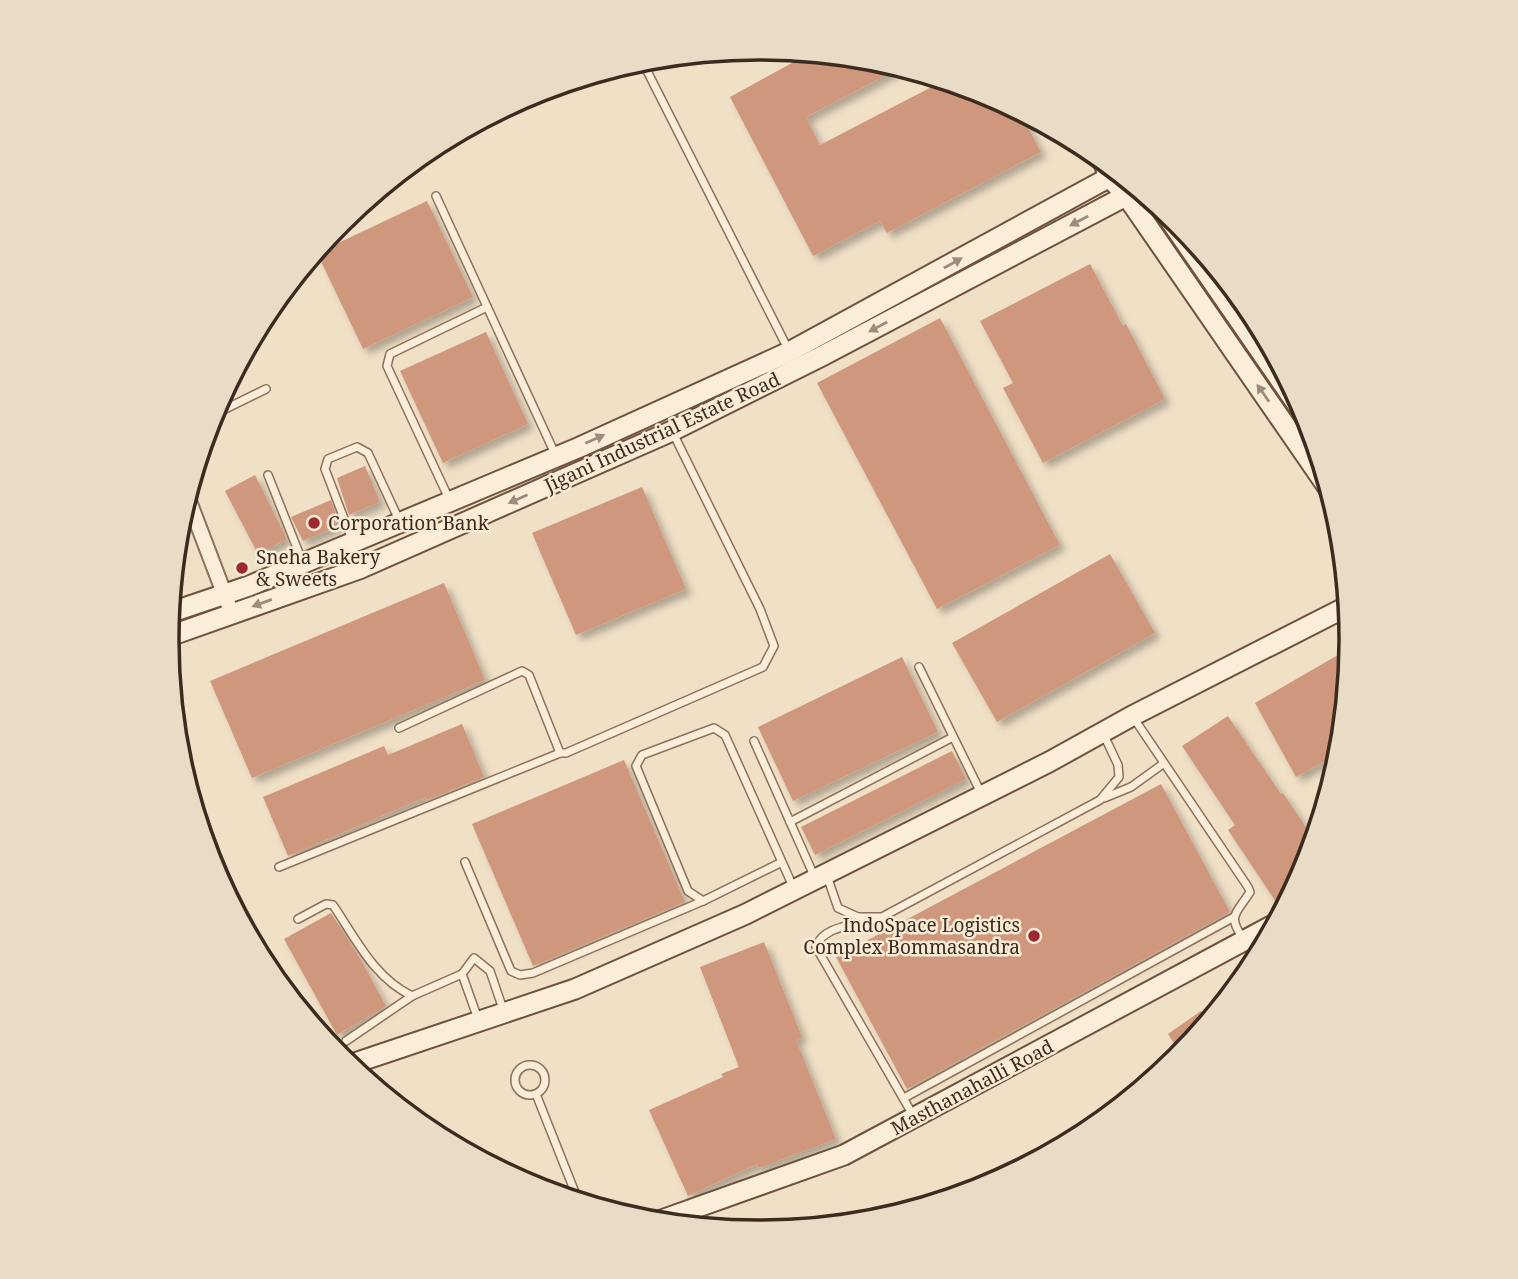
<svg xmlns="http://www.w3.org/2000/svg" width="1518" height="1279" viewBox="0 0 1518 1279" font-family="'Noto Serif',serif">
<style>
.building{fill:#cf977b;filter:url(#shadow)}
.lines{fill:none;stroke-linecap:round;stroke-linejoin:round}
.lane-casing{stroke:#8c715b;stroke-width:10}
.street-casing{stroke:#8c715b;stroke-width:18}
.secondary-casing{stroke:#6e523e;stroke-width:23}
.lane{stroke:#faeeda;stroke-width:7}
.street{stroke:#faeeda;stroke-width:14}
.secondary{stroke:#faeeda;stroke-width:19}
.oneway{fill:#9b8c7c}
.poi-dot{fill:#9d2933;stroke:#f7ebd6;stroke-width:2.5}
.labels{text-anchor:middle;stroke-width:5;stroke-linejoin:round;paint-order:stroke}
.street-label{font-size:19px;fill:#3c2b1f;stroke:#f7ebd6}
.poi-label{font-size:19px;fill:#3c2b1f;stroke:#f7ebd6;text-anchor:start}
.rim{fill:none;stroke:#3c2b1f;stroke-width:3.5}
</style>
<defs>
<filter id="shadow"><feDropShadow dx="5.5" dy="5.5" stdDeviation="3.5" flood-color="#0004"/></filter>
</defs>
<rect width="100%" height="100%" fill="#f0e0c6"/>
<g class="building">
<polygon points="812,52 875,59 902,67 806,117 820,145 945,80 986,92 1019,110 1041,152 887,233 880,221 813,256 730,97"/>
<polygon points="427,201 473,297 363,349 317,253"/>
<polygon points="1090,264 1123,326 1126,324 1165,399 1043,463 1003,388 1013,383 980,321"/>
<polygon points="940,318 1060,545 937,609 817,383"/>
<polygon points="486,332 528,424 443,463 400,371"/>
<polygon points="365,466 380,502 349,515 337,478"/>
<polygon points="255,475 287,539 258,554 225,491"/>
<polygon points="642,487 686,589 576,635 532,533"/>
<polygon points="331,500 338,519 334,521 336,527 303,541 291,517"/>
<polygon points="1110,554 1155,633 997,722 952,643"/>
<polygon points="444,583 485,680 252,778 210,681"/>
<polygon points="1350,648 1340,753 1296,777 1255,703"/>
<polygon points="902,657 938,732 793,801 758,727"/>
<polygon points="1228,716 1281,794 1283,793 1314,839 1306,867 1282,911 1228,830 1235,825 1182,746"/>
<polygon points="462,724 484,777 427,800 426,797 288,856 263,797 384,746 388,755"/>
<polygon points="952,751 966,779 815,855 801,827"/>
<polygon points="624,760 685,902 533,966 472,824"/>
<polygon points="1161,784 1230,912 907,1089 836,957"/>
<polygon points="331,913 357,953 386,1006 337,1035 284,939"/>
<polygon points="764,942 802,1037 796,1040 836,1139 759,1168 757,1164 688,1196 649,1110 723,1077 721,1074 739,1067 700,967"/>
<polygon points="1201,1011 1208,1021 1181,1054 1168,1034"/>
</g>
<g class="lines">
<defs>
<g id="lane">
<polyline points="641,59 788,349"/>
<polyline points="436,196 556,456"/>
<polyline points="211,416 266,389"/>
<polyline points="268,475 303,563"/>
<polyline points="450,501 387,366 390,354 487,307"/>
<polyline points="353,542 325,469 328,459 357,447 368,453 399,520"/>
<polyline points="919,667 982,795"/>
<path d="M1133,717L1248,887L1250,892C1238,912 1226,915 1243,938"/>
<polyline points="399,728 522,671 529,675 560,753 566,753 763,667 774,646 760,609 672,431"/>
<polyline points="754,741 815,878"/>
<polyline points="177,745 238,915"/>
<polyline points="1104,798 1131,787 1163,764"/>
<polyline points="790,822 953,737"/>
<polyline points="465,862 511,971 520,975 533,973 703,901"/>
<polyline points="782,862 703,901 688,891 636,766 642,755 714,728 725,735 782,862 794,889"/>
<polyline points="279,867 560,753"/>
<polyline points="827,876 838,908 858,917 882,917 1100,800 1119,777 1118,765 1103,733"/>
<path d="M298,919L326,904L333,905C356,939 374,978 412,996L462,974"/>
<path d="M871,920C853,925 822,927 816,947L914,1117"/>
<polyline points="478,1019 462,974 474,958 490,971 504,1012"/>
<polyline points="346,1041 412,996"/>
<circle cx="530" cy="1080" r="15"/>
<polyline points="536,1094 578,1200"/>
<polyline points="904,1098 1234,917"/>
</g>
<polyline id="street" points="187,496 232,614"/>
<g id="secondary">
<polyline points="1102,158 1109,177 1126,195 1329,489"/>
<polyline points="1161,207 1308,420"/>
<polyline points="169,613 249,586 580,447 789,352 1119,172"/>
<polyline points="167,637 359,569 672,431 822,356 1139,189"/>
<polyline points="349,1065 575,989 746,914 1049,762 1132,716 1348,606"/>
<polyline points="656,1222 844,1155 1275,924"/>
</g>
</defs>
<use href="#lane" class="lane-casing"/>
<use href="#street" class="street-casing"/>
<use href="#secondary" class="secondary-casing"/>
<use href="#lane" class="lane"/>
<use href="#street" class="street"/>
<use href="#secondary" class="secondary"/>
</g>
<defs><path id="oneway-solid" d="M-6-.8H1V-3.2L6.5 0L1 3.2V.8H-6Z" transform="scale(1.75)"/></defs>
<g class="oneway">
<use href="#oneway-solid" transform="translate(1079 221) rotate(152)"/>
<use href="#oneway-solid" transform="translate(953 263) rotate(-29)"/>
<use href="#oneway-solid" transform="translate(878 327) rotate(152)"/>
<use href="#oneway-solid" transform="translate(1263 393) rotate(-125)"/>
<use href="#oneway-solid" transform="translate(595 439) rotate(-24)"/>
<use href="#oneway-solid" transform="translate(518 499) rotate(156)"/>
<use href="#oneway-solid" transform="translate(262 603) rotate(160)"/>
</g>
<g class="poi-dot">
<circle cx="314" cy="523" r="7"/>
<circle cx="242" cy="568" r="7"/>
<circle cx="1034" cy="936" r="7"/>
</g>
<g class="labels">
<g class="street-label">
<text transform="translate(662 432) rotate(-25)" y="7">Jigani Industrial Estate Road</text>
<text transform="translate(972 1087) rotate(-28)" y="7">Masthanahalli Road</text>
</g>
<g class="poi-label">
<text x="328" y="530">Corporation Bank</text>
<text x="256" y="564">Sneha Bakery<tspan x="256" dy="22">&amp; Sweets</tspan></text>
<text x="1020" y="932" text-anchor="end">IndoSpace Logistics<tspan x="1020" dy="22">Complex Bommasandra</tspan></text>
</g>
</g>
<path d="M0 0H1518V1279H0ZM179 640a580 580 0 1 1 1160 0a580 580 0 1 1-1160 0Z" fill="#e8dcc7" fill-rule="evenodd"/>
<path class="rim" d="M179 640a580 580 0 1 1 1160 0a580 580 0 1 1-1160 0Z"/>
</svg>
